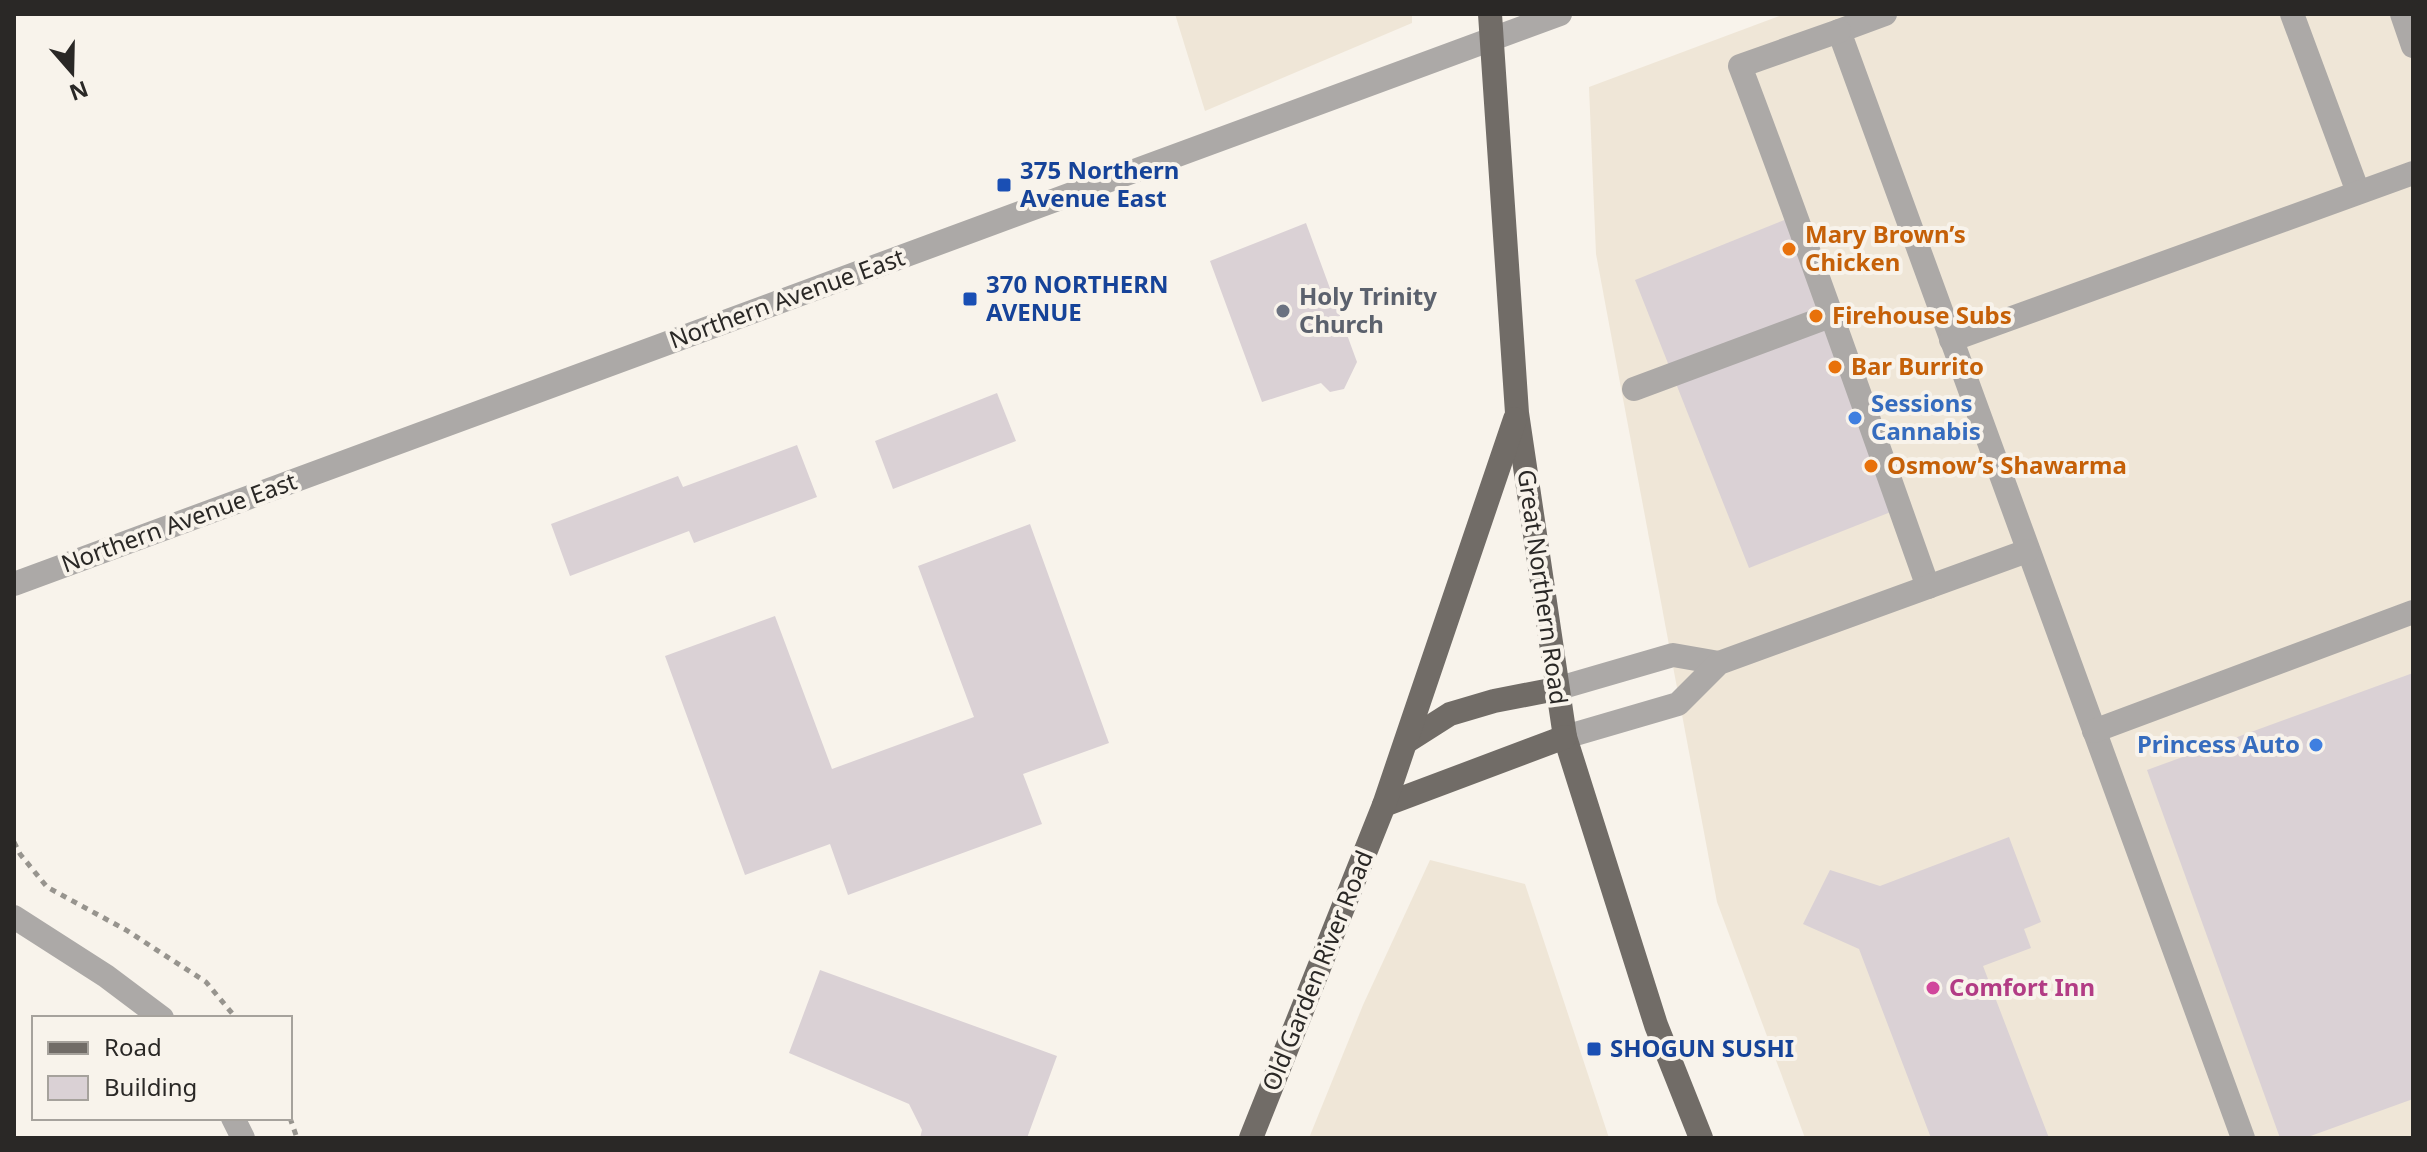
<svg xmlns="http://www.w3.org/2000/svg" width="2427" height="1152" viewBox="0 0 2427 1152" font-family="'Noto Sans',sans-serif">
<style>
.built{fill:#efe6d7}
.building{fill:#dad1d5}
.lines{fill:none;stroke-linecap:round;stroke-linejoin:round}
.path{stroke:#97948e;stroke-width:5;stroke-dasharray:6 6;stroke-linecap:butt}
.minor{stroke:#aca9a7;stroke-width:24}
.major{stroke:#716c67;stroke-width:24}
.transit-dot{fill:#1a4fb4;stroke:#f8f3eb;stroke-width:3}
.food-dot{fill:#e8710a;stroke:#f8f3eb;stroke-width:3}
.worship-dot{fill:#6b7280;stroke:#f8f3eb;stroke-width:3}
.shop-dot{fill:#3f7fe0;stroke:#f8f3eb;stroke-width:3}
.hotel-dot{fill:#d1479c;stroke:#f8f3eb;stroke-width:3}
.labels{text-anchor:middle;stroke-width:8;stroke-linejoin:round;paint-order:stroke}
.transit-label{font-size:24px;font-weight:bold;fill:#164399;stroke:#f8f3eb;text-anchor:start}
.food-label{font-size:24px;font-weight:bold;fill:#c56008;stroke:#f8f3eb;text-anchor:start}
.worship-label{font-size:24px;font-weight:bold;fill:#5b616d;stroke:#f8f3eb;text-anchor:start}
.street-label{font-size:24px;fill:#2a2826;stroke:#f8f3eb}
.shop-label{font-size:24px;font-weight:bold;fill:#366cbe;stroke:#f8f3eb;text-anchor:start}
.hotel-label{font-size:24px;font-weight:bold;fill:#b23c85;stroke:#f8f3eb;text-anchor:start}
</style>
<rect width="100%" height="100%" fill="#f8f3eb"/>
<g class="built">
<polygon points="1175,14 1412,14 1412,23 1205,111"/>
<polygon points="1785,14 2413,14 2413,1138 1805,1138 1717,902 1596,254 1589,87"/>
<polygon points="1430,860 1525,884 1609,1138 1309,1138 1363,1005"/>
</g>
<g class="building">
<polygon points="1797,215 1911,504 1749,568 1635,280"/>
<polygon points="1306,223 1357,362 1344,389 1330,392 1321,383 1262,402 1210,261"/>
<polygon points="997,393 1016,441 893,489 875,441"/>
<polygon points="797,445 817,497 694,543 689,531 570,576 551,524 678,476 683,487"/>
<polygon points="1030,524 1109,743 1023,774 1042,824 848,895 830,844 745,875 665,656 775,616 832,769 974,717 918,566"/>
<polygon points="2413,673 2413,1099 2305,1138 2280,1138 2147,770"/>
<polygon points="2009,837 2041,922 2024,929 2031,948 1983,966 2049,1138 1931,1138 1859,949 1803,924 1830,870 1880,886"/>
<polygon points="820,970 1057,1056 1027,1138 920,1138 922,1130 909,1104 789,1053"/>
</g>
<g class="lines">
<g class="path">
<polyline points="14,842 20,854 47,887 126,930 206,982 236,1018"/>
<polyline points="290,1118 297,1138"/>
</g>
<g class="minor">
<polyline points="1885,14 1839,31 2243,1138"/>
<polyline points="2292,14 2358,192"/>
<polyline points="2402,14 2413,46"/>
<path d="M1839,31L1740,66C1806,239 1866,413 1928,587"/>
<polyline points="1951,340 2413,173"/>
<polyline points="1634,389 1830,316"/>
<polyline points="14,584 1560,14"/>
<polyline points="1556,689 1673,655 1719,663"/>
<polyline points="2094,731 2413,612"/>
<polyline points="1565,737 1678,704 1719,663 2027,551"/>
<polyline points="14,917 106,976 162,1018"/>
<polyline points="233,1118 243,1138"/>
</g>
<g class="major">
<polyline points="1490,14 1517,413 1565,737 1656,1025 1701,1138"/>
<polyline points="1406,742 1450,714 1494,701 1556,689"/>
<polyline points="1384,805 1565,737"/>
<polyline points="1251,1138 1384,805 1515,419"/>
</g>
</g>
<g class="transit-dot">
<rect x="996" y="177" width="16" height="16" rx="4"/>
<rect x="962" y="291" width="16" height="16" rx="4"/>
<rect x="1586" y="1041" width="16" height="16" rx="4"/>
</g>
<g class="food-dot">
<circle cx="1789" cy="249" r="8"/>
<circle cx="1816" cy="316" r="8"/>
<circle cx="1835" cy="367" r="8"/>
<circle cx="1871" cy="466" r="8"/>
</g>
<circle class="worship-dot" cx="1283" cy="311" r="8"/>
<g class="shop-dot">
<circle cx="1855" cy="418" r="8"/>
<circle cx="2316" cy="745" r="8"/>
</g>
<circle class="hotel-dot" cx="1933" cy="988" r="8"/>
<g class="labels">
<g class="transit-label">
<text x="1020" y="179">375 Northern<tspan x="1020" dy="28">Avenue East</tspan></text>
<text x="986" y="293">370 NORTHERN<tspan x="986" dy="28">AVENUE</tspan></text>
<text x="1610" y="1057">SHOGUN SUSHI</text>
</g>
<g class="food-label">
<text x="1805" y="243">Mary Brown’s<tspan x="1805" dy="28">Chicken</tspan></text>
<text x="1832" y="324">Firehouse Subs</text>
<text x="1851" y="375">Bar Burrito</text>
<text x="1887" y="474">Osmow’s Shawarma</text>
</g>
<g class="worship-label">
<text x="1299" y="305">Holy Trinity<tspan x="1299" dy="28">Church</tspan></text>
</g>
<g class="street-label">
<text transform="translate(787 299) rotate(-20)" y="8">Northern Avenue East</text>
<text transform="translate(179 523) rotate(-20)" y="8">Northern Avenue East</text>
<text transform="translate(1542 587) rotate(82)" y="8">Great Northern Road</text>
<text transform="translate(1318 971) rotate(-68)" y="8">Old Garden River Road</text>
</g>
<g class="shop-label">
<text x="1871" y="412">Sessions<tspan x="1871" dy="28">Cannabis</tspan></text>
<text x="2300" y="753" text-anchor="end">Princess Auto</text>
</g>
<g class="hotel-label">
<text x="1949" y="996">Comfort Inn</text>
</g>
</g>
<rect width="2427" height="1152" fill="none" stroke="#2a2826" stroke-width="32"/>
<rect x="32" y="1016" width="260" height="104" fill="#f8f3eb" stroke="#a6a29c" stroke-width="2"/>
<rect x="48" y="1042" width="40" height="12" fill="#716c67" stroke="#a6a29c" stroke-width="2"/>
<text x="104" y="1056" font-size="24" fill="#2a2826">Road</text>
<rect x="48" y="1076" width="40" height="24" fill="#dad1d5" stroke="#a6a29c" stroke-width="2"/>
<text x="104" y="1096" font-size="24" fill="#2a2826">Building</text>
<g transform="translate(72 72) rotate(160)" stroke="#f8f3eb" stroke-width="6" paint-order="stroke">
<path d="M0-6L14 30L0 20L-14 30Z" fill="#2a2826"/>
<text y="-12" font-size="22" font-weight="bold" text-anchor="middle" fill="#2a2826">N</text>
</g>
</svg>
